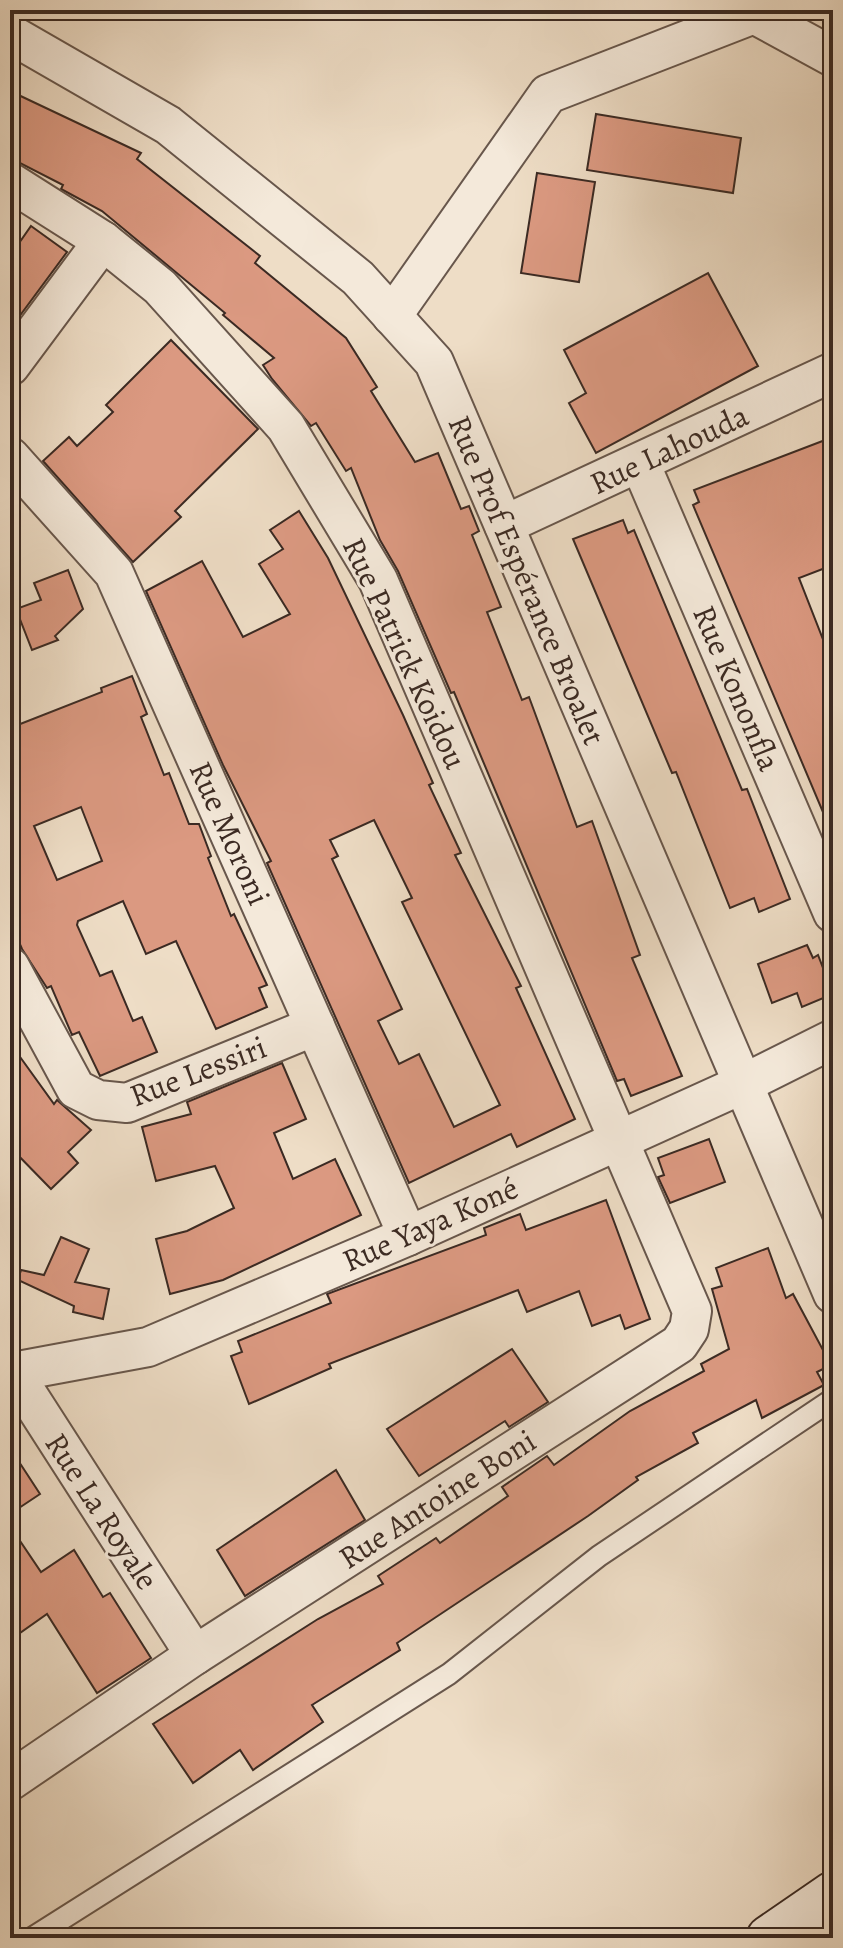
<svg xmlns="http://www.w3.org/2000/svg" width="843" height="1948" viewBox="0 0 843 1948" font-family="Alegreya,serif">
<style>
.building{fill:#db9981;stroke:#3b2a23;stroke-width:2;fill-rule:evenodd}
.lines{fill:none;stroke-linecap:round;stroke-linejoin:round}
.lane-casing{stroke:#68574c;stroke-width:24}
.street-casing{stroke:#68574c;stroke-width:42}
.secondary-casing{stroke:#3b2a23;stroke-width:48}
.lane{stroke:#f4e9da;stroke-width:20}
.street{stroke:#f4e9da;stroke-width:38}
.secondary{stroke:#f4e9da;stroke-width:44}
.labels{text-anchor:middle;stroke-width:6;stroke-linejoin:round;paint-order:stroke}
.street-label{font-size:32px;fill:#3b2a23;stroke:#f4e9da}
</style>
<rect width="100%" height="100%" fill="#eeddc6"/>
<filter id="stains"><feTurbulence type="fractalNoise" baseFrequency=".0025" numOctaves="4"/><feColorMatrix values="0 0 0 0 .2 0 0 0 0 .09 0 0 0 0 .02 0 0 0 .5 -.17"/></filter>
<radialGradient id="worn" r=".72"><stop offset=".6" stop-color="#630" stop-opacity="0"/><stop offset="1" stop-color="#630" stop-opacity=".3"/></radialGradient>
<g class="building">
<polygon points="10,91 141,153 137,159 260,256 255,263 346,338 377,387 371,391 415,462 438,453 461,509 469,506 479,531 472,535 501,607 487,612 522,700 529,697 577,827 592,821 640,955 632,958 682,1076 631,1096 624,1079 617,1081 454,692 451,693 398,571 380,540 351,468 346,471 316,423 311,426 272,379 263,365 274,358 223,315 225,313 102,211 61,189 63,185 10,158"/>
<polygon points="596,114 741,138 733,193 587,170"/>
<polygon points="537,173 595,182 579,282 521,273"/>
<polygon points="31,226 67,252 10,329 10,256"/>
<polygon points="708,273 758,366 596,453 569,403 586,393 564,350"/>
<polygon points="171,340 258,429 175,511 181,517 133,562 43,461 69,437 77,446 113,412 106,405"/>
<polygon points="833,437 833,565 799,578 833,665 831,831 693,505 699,502 694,490"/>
<path d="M299,511L328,558L403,715L433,783L429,785L461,853L455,855L521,986L516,988L575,1119L517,1147L511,1134L409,1183L267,863L271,861L223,765L146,591L202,561L243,637L290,614L259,564L283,549L270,530ZM374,820L412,898L402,902L500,1105L454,1127L419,1054L399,1064L378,1021L402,1009L332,859L338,856L330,840Z"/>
<polygon points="623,520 628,533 634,530 742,790 747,789 790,899 759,912 754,898 730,908 676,772 672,773 573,539"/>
<polygon points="68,570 83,609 55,636 58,640 32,650 16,609 41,600 34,583"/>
<path d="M132,676L147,714L141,717L164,775L169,773L189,824H199L211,856L208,858L231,916L234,914L267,985L259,988L267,1007L216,1029L176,941L146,954L123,901L78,921L77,925L100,976L112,971L133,1021L142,1017L157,1052L100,1076L79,1032L72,1035L51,986L47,988L22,949L10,921V728L102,692L101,688ZM81,807L102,861L57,880L34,826Z"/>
<polygon points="807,945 813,958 818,955 833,994 802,1007 797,993 772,1003 758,964"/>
<polygon points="10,1043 54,1104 57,1100 91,1130 68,1152 78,1163 51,1189 10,1147"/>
<polygon points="282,1063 306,1119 274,1133 293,1179 335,1159 361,1215 223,1280 170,1294 156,1239 187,1231 234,1208 215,1166 156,1181 142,1127 191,1114 187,1102"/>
<polygon points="709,1139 725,1182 670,1203 658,1177 664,1175 658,1158"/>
<polygon points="606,1200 650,1319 625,1329 620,1315 592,1326 579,1291 527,1312 518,1290 329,1364 331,1368 249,1404 231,1356 242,1352 238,1341 331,1303 327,1294 486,1235 484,1228 520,1214 526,1230"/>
<polygon points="61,1237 89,1249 75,1282 109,1289 103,1319 73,1312 74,1306 18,1280 21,1270 44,1275"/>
<polygon points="768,1248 786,1298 793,1294 831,1365 817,1372 824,1385 762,1418 756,1400 693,1433 698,1443 636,1477 638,1480 588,1516 397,1643 400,1650 312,1705 323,1722 253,1770 240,1750 193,1783 153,1724 318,1619 383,1584 378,1576 436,1538 440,1543 508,1496 502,1487 547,1456 554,1465 630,1411 704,1371 701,1364 729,1349 712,1289 722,1286 716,1268"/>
<polygon points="512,1349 548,1402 509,1427 505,1421 419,1476 387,1429"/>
<polygon points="10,1448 40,1494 10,1514"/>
<polygon points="336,1470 365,1520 245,1596 217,1550"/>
<polygon points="10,1526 41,1572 74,1550 103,1597 110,1593 151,1658 97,1693 47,1614 10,1640"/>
</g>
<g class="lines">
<defs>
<polyline id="lane" points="32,1938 449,1674 599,1556 833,1399"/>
<g id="street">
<polyline points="754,14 833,57"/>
<polyline points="10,34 168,125 358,278 434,362 833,1294"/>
<polyline points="10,182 103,241 160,287 286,427 378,580 692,1311 689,1329 679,1344 195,1655 10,1781"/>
<polyline points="392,316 548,94 754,14 756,10"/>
<polyline points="10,366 103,241"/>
<polyline points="10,457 114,573 408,1236"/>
<polyline points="640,463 833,913"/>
<polyline points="504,525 833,372"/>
<polyline points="10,967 76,1089 98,1100 127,1103 315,1026"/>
<polyline points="10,1367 195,1655"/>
<polyline points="13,1372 148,1347 408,1236 743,1084 833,1039"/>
</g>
<polyline id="secondary" points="769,1938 833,1894"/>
</defs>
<use href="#lane" class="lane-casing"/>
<use href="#street" class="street-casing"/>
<use href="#secondary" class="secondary-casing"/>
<use href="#lane" class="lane"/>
<use href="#street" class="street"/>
<use href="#secondary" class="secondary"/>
</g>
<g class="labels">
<g class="street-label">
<text transform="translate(669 449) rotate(-25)" y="11">Rue Lahouda</text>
<text transform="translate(527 580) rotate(67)" y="11">Rue Prof Espérance Broalet</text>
<text transform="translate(405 653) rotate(65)" y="11">Rue Patrick Koidou</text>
<text transform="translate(737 688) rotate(67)" y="11">Rue Kononfla</text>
<text transform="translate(230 833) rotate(66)" y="11">Rue Moroni</text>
<text transform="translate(198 1071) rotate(-21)" y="11">Rue Lessiri</text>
<text transform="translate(430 1224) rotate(-24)" y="11">Rue Yaya Koné</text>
<text transform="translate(437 1499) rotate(-33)" y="11">Rue Antoine Boni</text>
<text transform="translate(102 1511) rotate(57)" y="11">Rue La Royale</text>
</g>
</g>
<rect width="843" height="1948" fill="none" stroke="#eeddc6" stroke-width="40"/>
<rect x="12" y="12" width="819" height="1924" fill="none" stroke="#3b2a23" stroke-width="4"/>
<rect x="20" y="20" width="803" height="1908" fill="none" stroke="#3b2a23" stroke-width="2"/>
<rect width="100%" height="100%" filter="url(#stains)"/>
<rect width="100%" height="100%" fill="url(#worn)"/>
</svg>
